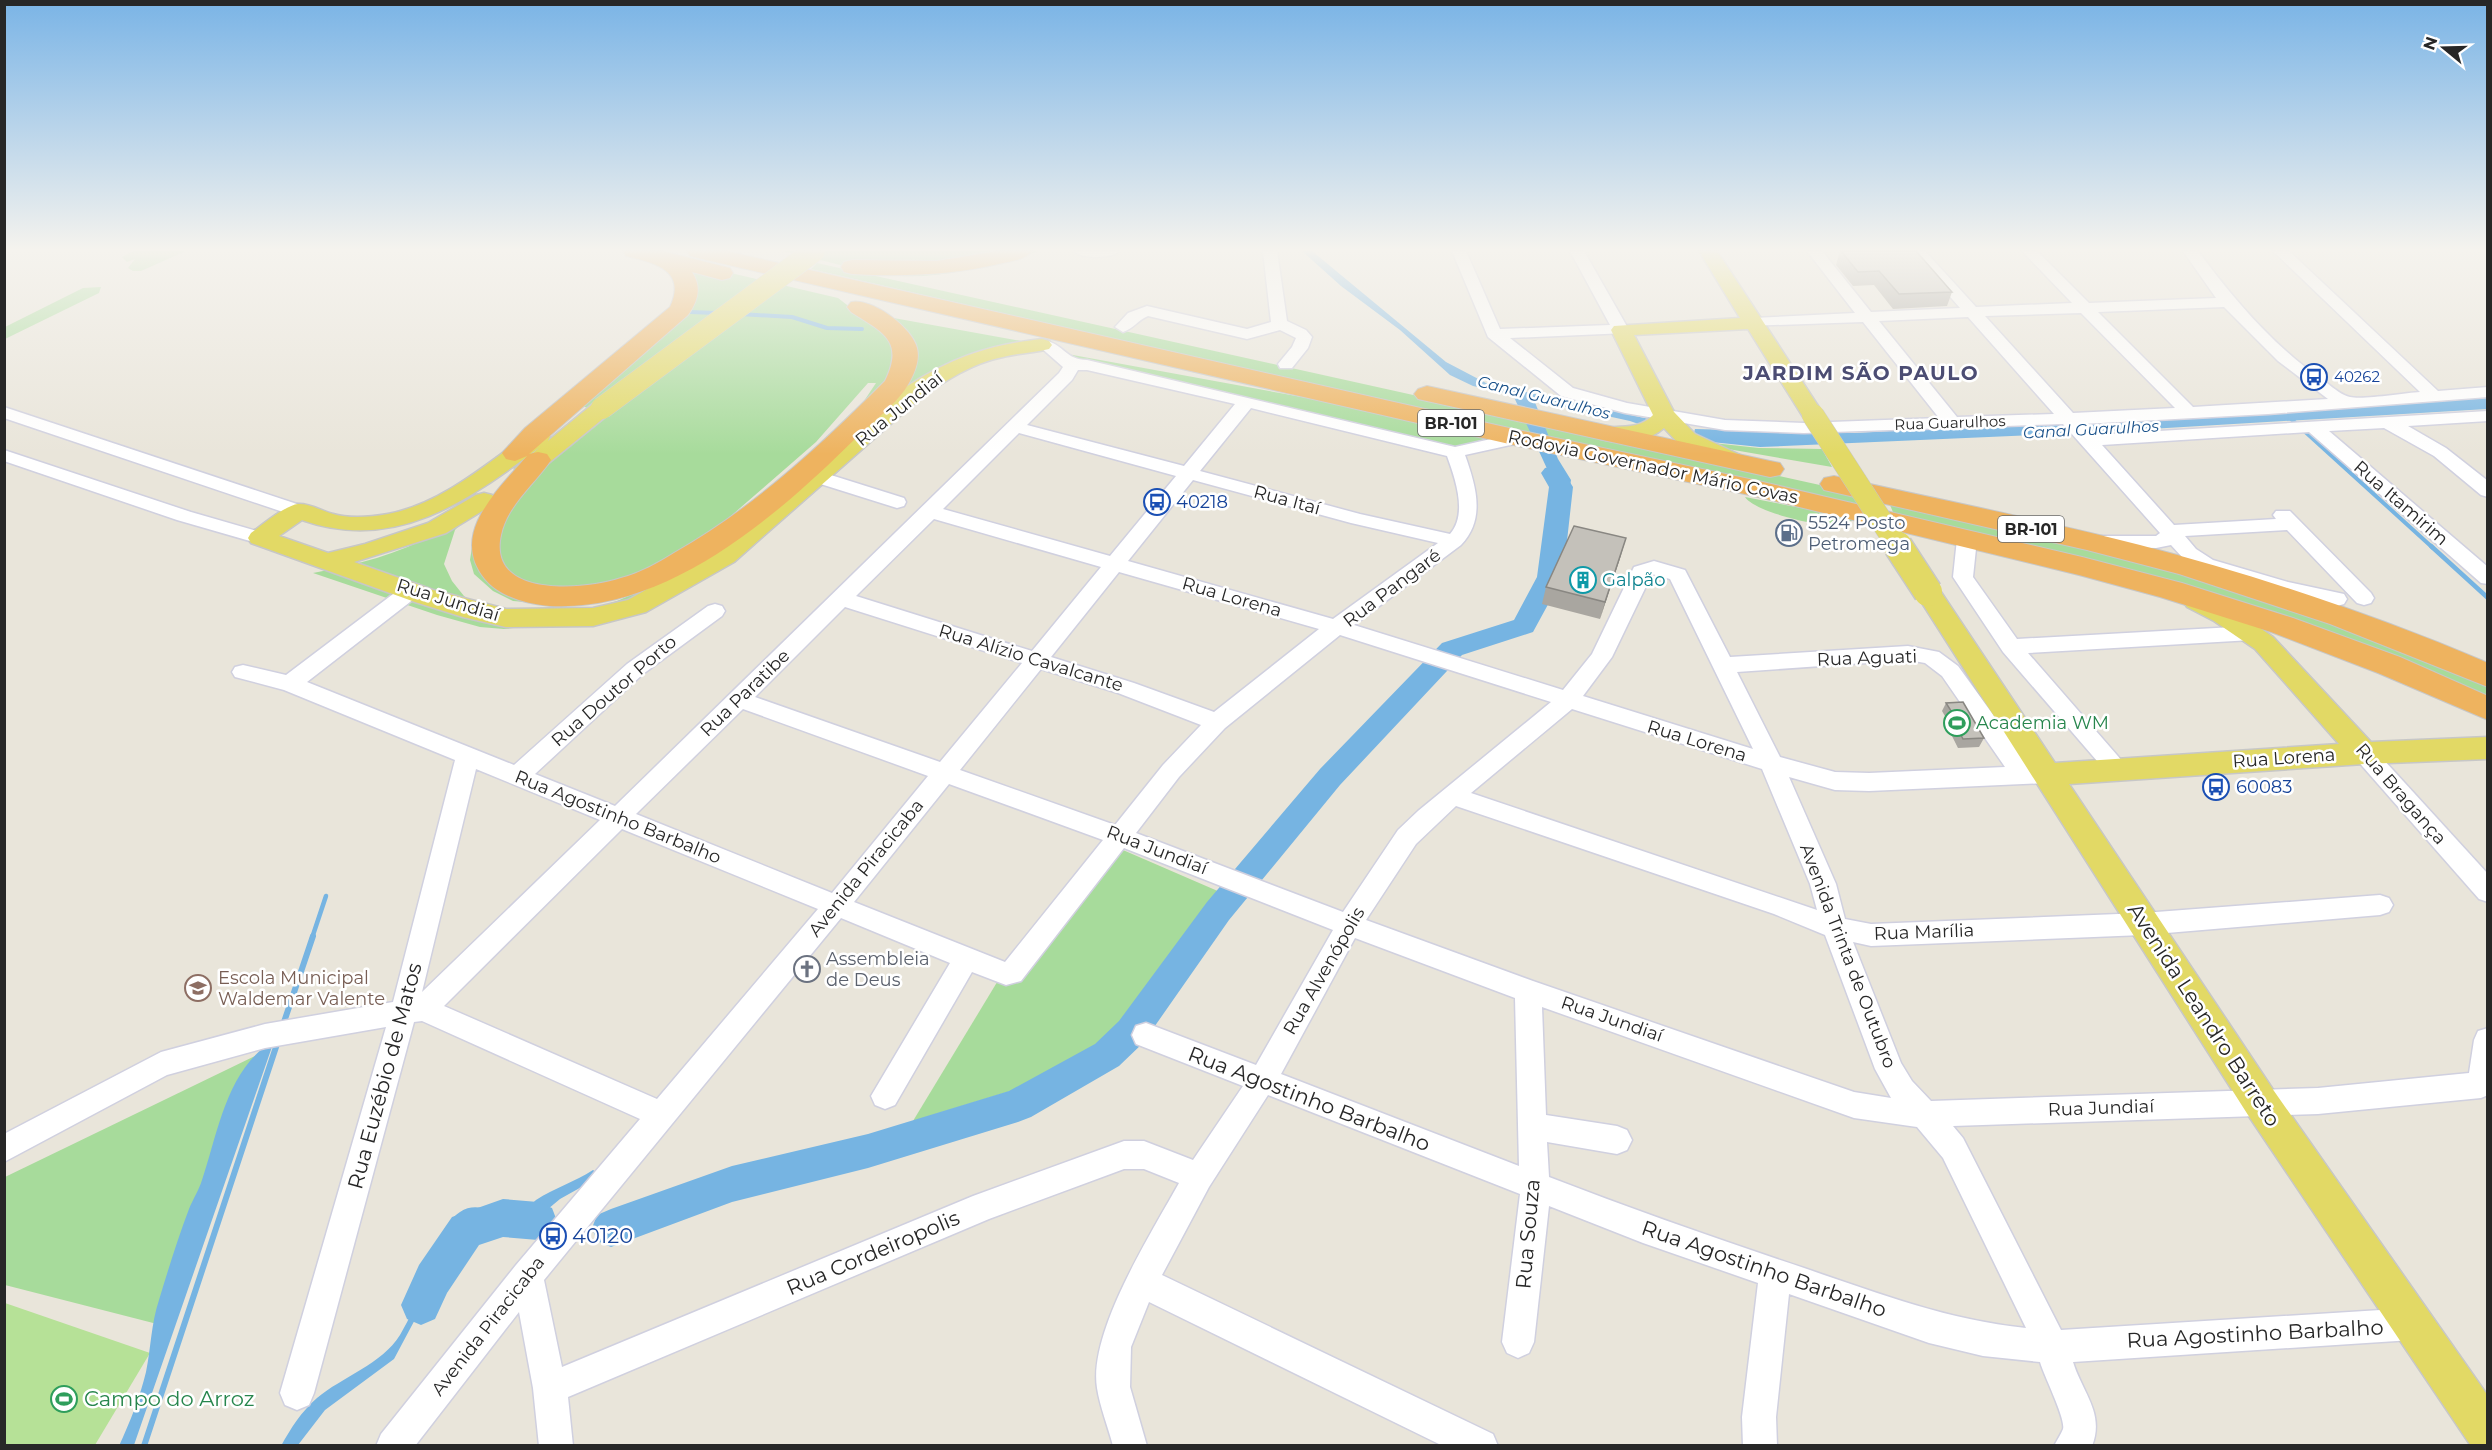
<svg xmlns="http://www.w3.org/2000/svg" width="2492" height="1450" viewBox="0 0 2492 1450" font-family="Montserrat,sans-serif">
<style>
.green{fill:#a7db9b}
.pitch{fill:#b6e197}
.water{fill:#76b4e2}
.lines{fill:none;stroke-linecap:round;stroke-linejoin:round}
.stream-far2{stroke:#76b4e2;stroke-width:4}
.stream-far1{stroke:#76b4e2;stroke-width:4.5}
.stream{stroke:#76b4e2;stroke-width:6}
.river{fill:#76b4e2;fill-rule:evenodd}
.minor-casing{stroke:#d0d0df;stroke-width:3}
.major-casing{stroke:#c7c7c7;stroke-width:3}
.highway-casing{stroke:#c7c7c7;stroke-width:2}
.minor{fill:#fff;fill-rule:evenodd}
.major{fill:#e2d965;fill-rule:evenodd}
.highway{fill:#eeb35f;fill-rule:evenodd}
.major-bridge-far1-casing{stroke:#c7c7c7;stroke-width:23;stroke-linecap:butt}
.major-bridge-casing{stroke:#c7c7c7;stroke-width:31;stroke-linecap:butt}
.major-bridge-far1{stroke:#e2d965;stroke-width:22}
.major-bridge{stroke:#e2d965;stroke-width:28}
.wall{fill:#a9a6a0}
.shaded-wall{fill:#898782}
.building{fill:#c4c1ba;stroke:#898782;stroke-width:1.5}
.labels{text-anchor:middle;stroke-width:5;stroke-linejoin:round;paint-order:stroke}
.far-transit-label{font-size:15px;fill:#164399;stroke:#fff;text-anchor:start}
.far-street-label{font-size:15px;fill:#272727;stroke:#fff}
.far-water-label{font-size:16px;font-style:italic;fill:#19518a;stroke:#fff}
.shield{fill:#fff;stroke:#686868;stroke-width:1.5}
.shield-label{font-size:16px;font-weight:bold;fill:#272727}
.street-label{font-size:18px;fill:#272727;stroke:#fff}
.transit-label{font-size:18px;fill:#164399;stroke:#fff;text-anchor:start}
.service-label{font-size:18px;fill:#4e5e75;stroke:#fff;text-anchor:start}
.culture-label{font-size:18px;fill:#0d838f;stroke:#fff;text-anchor:start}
.leisure-label{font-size:18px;fill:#27864d;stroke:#fff;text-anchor:start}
.worship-label{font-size:18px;fill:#5b616d;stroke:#fff;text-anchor:start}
.education-label{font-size:18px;fill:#785e54;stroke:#fff;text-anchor:start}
.far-district-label{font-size:20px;font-weight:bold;letter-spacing:1.5px;fill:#4c4d73;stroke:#fff}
.near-street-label{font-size:21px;fill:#272727;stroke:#fff}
.near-transit-label{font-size:21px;fill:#164399;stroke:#fff;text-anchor:start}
.near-leisure-label{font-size:21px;fill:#27864d;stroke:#fff;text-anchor:start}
</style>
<rect width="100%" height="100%" fill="#e9e5da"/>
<g class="green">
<polygon points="133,251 186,251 141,271 133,271 128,268 135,259 127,262 122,257"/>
<path d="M781,251H1039C996,265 934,281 889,275C853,270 817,258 781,251Z"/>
<path d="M679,261L838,298L855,311L1038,344L963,359L704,560L589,621L504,629L480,627L437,615L313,573C357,565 398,554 437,533C452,526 465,514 479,504L455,530L444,564L452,581L464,596L480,608L504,614L592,609L617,601L654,585L790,479L864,401L876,383H868L816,442L709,535L646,576L538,603L513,601L493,591L474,574L470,560L474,534L494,506L607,413L570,403L686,307Z"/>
<polygon points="817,263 1856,493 1863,509 1408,407 811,269"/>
<polygon points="101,287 99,293 5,339 5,327 83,288"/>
<polygon points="1062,353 1318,400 1489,438 1451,448 1077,362"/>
<polygon points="1695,441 1759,448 1822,449 1832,467 1705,445"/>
<path d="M1745,497L1858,519C1850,521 1842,524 1834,525C1816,526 1755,512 1745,497Z"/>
<polygon points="1888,500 2002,527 2254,594 2487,684 2487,702 2454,685 1895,517"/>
<polygon points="1116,847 1220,892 1131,1032 1014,1090 913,1121 1002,974"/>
<polygon points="257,1055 161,1325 5,1285 5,1177"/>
</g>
<polygon class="pitch" points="5,1303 150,1353 95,1445 5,1446"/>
<g class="water">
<polygon points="1302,251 1312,251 1446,362 1486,383 1649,419 1647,427 1630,421 1534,400 1558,459 1571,480 1566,512 1554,508 1555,486 1513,395 1473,386 1450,375 1400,330 1341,286"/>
<polygon points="2487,398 2487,409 2083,433 1760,447 1692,440 1695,429 1855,433"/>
<path d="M274,1041L134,1445L119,1446C130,1422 140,1397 146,1372C151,1348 151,1324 159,1300C168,1270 178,1238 189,1209C193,1199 199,1190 202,1180C218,1133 227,1067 274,1041Z"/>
<path d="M593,1170L596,1172L585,1185L560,1199L524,1229L482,1220L467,1227L451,1243L441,1260L435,1282L394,1359L325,1410L298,1445L281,1446C291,1428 301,1412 317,1398C342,1377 382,1364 400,1335C410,1318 418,1299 425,1281C433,1259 438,1227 460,1212C479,1199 499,1218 517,1213C524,1211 531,1204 536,1200C554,1188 575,1182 593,1170Z"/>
</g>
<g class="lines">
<g class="stream-far2">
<polyline points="690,312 717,313"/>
<polyline points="740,314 792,317 827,328 862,329"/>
<polyline points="2290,418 2433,548"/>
</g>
<g class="stream-far1">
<polyline points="2431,546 2488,598"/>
<polyline points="312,938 326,896"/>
</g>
<g class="stream">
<polyline points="283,1025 313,936"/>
<polyline points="144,1446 278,1041"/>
</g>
<g class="river">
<polygon points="1553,466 1561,468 1573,487 1563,577 1533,632 1462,655 1340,785 1229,920 1143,1043 1119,1066 1031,1117 1018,1122 868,1168 732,1202 611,1247 597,1241 592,1228 597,1215 611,1209 732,1166 868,1134 1009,1091 1095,1044 1119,1021 1207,902 1320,769 1442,643 1514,620 1537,577 1549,487 1541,473 1545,468"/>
<polygon points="503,1199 538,1202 552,1208 557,1221 552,1234 538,1240 503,1237 479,1245 447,1293 435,1319 421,1325 407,1319 401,1305 419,1265 452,1217"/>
</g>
<defs>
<g id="minor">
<path d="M1074,251H1119C1112,259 1080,259 1074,251Z"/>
<path d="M1263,251H1277L1287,321L1306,330L1312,337L1308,348L1292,368H1280L1278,364L1292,347L1296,338L1280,330L1247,339L1148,316C1138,320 1133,329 1123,332L1115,327L1128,313L1147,306L1247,329L1271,322Z"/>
<path d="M1452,251H1466L1500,329L1610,325L1570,251H1584L1629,330L1627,333L1510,338L1573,388L1627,403L1725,420L1804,423L1939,418L1863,322L1747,326L1745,323L1747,320L1753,318L1855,313L1807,251H1822L1871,312L1960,308L1910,251H1925L1976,307L2072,303L2022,251H2037L2089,303L2216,298L2183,251H2198C2235,301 2275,348 2327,383C2333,388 2343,396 2350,397C2363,400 2404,393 2420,392L2273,251H2289L2438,391L2488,387V397L2268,414L2082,424L2093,435L2488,411V421L2408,426L2446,448L2488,481V497L2481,495L2434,456L2384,428L2329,431L2488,567V584L2481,583L2309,432L2102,445L2174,525L2276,519L2273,515L2276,511H2290L2371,593L2374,598L2371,603L2364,605L2357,603L2287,530L2185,536L2196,549L2213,560L2288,582L2344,594L2347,599L2344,604L2337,606L2279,593L2199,568L2182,557L2171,545L2156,548L2086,546L2083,542L2086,538L2093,536H2156L2160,533L2063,424L1804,433L1725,430L1625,413L1561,396L1488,337ZM2224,307L2278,361L2328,399L2193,407L2098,312ZM2081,313L2175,408L2073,413L1985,316ZM1968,317L2054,414L1957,417L1879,321Z"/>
<path d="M1047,341C1064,345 1066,360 1087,360L1455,447L1518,433L1524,434L1527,438L1524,442L1465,455C1476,486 1486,519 1461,545L1354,625L1563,690L1592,654L1634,567L1654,561L1685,570L1730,657L1908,646L1939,652L1958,666L2030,766L2047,765L2055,768L2059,774L2055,780L2047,783L1869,791L1835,790L1789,777L1836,884L1845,919L1871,924L2143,913L2380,895L2389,898L2393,905L2389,912L2380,915L2143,935L1871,946L1853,942L1901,1063L1912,1081L1931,1101L2318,1088L2469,1073L2474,1040L2478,1031L2488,1028V1095L2481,1098L2318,1114L1953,1126L1963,1138L2061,1330L2412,1308L2423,1313L2428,1324L2423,1335L2412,1340L2073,1362C2082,1392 2105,1413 2092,1446H2054C2057,1440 2061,1434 2063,1429C2066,1419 2044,1376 2040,1362L1983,1356L1929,1343L1789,1294L1776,1417L1777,1446H1743L1742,1417L1758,1283L1643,1243L1549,1206L1534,1342L1529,1353L1518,1358L1507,1353L1502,1342L1520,1194L1268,1095L1209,1187L1162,1275L1493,1434L1498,1446H1443L1149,1302L1131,1347L1130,1387L1147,1446H1113C1108,1427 1100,1407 1097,1388C1088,1332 1152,1232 1179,1183L1144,1169H1124L989,1219L568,1397L573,1446H539L533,1388L519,1312L415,1446H376L381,1434L516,1265L640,1119L422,1021L414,1022L314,1393L309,1405L297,1410L285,1405L280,1393L386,1027L265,1048L167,1075L4,1162V1134L161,1052L265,1024L393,1002L455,760L284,690L235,677L232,672L235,667L243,665L286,675L405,585L412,583L419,585L422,590L419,595L307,682L514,765L627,664L708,606L715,604L722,606L725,611L722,616L643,674L535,774L615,806L1059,373L1063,367L1039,346ZM1078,370H1087L1235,404L1184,466L1027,425L1072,380ZM1251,408L1447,456C1455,478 1468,514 1450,534L1360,514L1200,471ZM1019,433L1176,476L1110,556L943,509ZM1193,480L1351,523L1438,543L1333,619L1128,561ZM934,519L1101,567L1032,651L856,596ZM1119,572L1319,629L1214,712L1134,683L1051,657ZM1652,574L1670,579L1753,749L1583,696L1612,657ZM845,607L1022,663L940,762L755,697ZM1340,635L1551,702L1418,811L1398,830L1343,912L1136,833L1179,777L1225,728ZM1908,660L1925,663L1942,676L2005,767L1869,773L1835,772L1780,757L1737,672ZM1041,669L1118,693L1201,725L1163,765L1115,825L960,770ZM743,709L928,776L832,893L636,814ZM1572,709L1762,769L1810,884L1817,910L1471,793ZM476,769L600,820L422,992ZM949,784L1103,840L1005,962L854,902ZM1456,806L1774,914L1825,935L1875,1069L1891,1098L1854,1092L1533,981L1366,920L1416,844ZM622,829L818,909L657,1099L444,1006ZM1124,848L1333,930L1256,1065L1146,1023L1136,1026L1132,1035L1136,1044L1243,1086L1193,1160L1144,1141H1124L973,1196L562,1367L544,1280L841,918L950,963L871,1096L875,1105L885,1109L895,1105L972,972L1006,985L1021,981ZM1355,938L1515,998L1519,1166L1281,1074ZM1542,1007L1854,1118L1917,1127L1943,1158L2026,1328C1948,1320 1880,1294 1807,1269C1720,1240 1634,1210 1549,1177L1547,1142L1617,1154L1627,1150L1632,1140L1627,1130L1617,1126L1546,1115Z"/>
<polygon points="4,407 306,507 309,511 306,515 292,515 4,418"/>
<polygon points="4,450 191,512 267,534 270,538 267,542 260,544 177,520 4,461"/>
<polygon points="818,471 904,498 906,502 904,506 897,508 811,481 809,477 811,473"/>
<polygon points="1967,533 1974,535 1977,539 1973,577 2017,639 2252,626 2259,628 2263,633 2259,638 2252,640 2028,653 2130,770 2126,776 2118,779 2110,776 2003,652 1953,577 1957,539 1960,535"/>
<polygon points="2364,745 2372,747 2488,874 2488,902 2479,899 2356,759 2353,753 2356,747"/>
</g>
<g id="major">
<path d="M1699,251H1717L1824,415L1821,420L1813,422L1805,420L1748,329L1634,335L1674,412L1695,434L1740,455L1744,460L1740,465L1732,467L1679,444L1664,428C1649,442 1620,444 1601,439L1598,434L1601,429C1620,424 1638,431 1653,415L1611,330L1614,326L1740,318Z"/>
<path d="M1042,339L1049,341L1052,345L1049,349C1034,353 1018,353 1003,357C972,363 945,381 919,399L734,562L646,612L593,626L506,627L463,617L415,602L251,543L248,538L251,533C262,525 286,505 298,504C309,503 322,511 333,514C350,519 371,517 388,514C441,504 488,463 531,432L539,430L547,432L550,437L548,441L594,403L602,401L610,403L613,408L610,413L535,474L527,476L519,474L515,469L540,447C467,501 396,553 302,520L279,536L328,553L365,544L428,523L476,495L484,493L492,495L496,500L492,505L446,533L354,562L433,590L506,609L593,608L628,600L716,550L903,389C949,359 987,345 1042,339Z"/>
<polygon points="1928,584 1937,586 2055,763 2339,744 2255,649 2214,621 2187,607 2183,601 2187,595 2196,592 2205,595 2232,609 2273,637 2371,742 2488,737 2488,759 2364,764 2069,784 2274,1091 2488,1396 2488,1446 2471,1446 2248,1115 1915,592 1919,586"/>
</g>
<g id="highway">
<path d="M623,251H662L730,268L733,273L730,278L722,280L692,272C702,287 698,301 688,315L529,454L538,452L547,454L551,460C535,484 507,505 501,535C487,599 585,590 621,578C640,573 658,563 674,553C754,508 821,445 885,381C905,340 882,332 851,312L847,307L851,302C871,297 912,327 917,348C920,360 915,372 909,383C899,402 872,423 856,438C777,516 668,612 550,606C527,604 500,597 485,579C448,534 499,489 527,456L515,461L506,459L502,453L525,428L670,307C687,270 655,263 626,256Z"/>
<polygon points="687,251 726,251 1518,430 1754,480 2082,557 2182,583 2293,618 2400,657 2488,696 2488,720 2378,673 2271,632 2160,597 2079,575 1754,496 1518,446 698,258 690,256"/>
<path d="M998,251H1032C1026,259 1013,261 1003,263C953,275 903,277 852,274L844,272L841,267L844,262L852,260L937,261Z"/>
<polygon points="1427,386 1770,461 1780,463 1784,469 1780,475 1770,477 1418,399 1414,394 1418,389"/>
<path d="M1834,476C1936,499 2038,519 2140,545C2259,576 2375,615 2488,663V687L2330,624L2179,574L2087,550L1824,490L1820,484L1824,478Z"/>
</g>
</defs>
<use href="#minor" class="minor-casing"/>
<use href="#major" class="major-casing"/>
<use href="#highway" class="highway-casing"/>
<use href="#minor" class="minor"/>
<use href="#major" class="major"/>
<use href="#highway" class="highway"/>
<defs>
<g id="major-bridge-far1">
<polyline points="602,408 814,251"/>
<polyline points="1813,415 1899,548"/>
</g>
<polyline id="major-bridge" points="1898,546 1928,592"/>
</defs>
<use href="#major-bridge-far1" class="major-bridge-far1-casing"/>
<use href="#major-bridge" class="major-bridge-casing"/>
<use href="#major-bridge-far1" class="major-bridge-far1"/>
<use href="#major-bridge" class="major-bridge"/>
</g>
<g class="wall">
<polygon points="1840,251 1952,292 1947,306 1893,309 1874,285 1853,286 1836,265"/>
<polygon points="1621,555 1600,619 1542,604 1546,587"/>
<polygon points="1946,703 1984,738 1979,747 1958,748 1951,734 1953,730 1942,711"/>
</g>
<polygon class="shaded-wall" points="1626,538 1621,555 1600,619 1605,602"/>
<g class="building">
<polygon points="1841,251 1916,251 1952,292 1899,294 1879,271 1858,272"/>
<polygon points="1574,526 1626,538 1605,602 1546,587"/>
<polygon points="1963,702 1984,738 1963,739 1956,725 1960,725 1946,703"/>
</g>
<linearGradient id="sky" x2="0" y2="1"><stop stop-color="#7ab4e6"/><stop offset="0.55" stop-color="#f5f3ee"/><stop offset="1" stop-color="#f5f3ee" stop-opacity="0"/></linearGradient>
<rect width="2492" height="454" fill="url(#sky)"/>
<defs>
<symbol id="bus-ring" viewBox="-11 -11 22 22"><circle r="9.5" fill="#fff" stroke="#1a4fb4" stroke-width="1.5"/><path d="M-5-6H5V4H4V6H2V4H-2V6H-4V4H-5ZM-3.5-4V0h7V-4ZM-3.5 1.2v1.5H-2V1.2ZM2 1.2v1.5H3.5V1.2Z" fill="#1a4fb4"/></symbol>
<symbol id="fuel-ring" viewBox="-11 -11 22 22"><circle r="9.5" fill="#fff" stroke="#5c6f8a" stroke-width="1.5"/><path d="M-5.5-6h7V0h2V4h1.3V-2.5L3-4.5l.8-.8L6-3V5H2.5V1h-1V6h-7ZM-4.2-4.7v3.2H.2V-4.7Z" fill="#5c6f8a"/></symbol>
<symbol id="building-ring" viewBox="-11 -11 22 22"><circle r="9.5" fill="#fff" stroke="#0f9aa8" stroke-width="1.5"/><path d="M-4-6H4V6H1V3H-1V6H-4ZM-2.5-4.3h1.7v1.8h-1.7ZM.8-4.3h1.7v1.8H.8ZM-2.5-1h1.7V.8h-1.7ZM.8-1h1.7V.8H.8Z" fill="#0f9aa8"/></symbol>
<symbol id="stadium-ring" viewBox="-11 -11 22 22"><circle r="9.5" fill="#fff" stroke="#2e9e5b" stroke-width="1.5"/><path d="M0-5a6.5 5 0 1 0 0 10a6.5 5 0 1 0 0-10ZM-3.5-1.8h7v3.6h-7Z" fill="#2e9e5b"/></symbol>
<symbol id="church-ring" viewBox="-11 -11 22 22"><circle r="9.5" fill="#fff" stroke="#6b7280" stroke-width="1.5"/><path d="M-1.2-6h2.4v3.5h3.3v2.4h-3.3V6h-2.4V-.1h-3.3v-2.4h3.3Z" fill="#6b7280"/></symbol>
<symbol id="school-ring" viewBox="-11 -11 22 22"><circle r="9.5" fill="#fff" stroke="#8d6e63" stroke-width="1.5"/><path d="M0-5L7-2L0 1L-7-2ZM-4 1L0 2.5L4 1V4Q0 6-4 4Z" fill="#8d6e63"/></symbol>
</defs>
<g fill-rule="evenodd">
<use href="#bus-ring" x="2299" y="362" width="30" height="30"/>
<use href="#bus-ring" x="1142" y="487" width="30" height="30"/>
<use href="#fuel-ring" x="1774" y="518" width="30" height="30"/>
<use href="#building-ring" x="1568" y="565" width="30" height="30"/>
<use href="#stadium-ring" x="1942" y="708" width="30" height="30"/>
<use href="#bus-ring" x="2201" y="772" width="30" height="30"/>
<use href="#church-ring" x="792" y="954" width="30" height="30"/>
<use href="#school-ring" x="183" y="973" width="30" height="30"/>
<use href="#bus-ring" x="538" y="1221" width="30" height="30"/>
<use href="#stadium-ring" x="49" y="1384" width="30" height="30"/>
</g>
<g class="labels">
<g class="far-transit-label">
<text x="2334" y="382">40262</text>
</g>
<g class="far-street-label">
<text transform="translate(1950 423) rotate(-2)" y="5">Rua Guarulhos</text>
</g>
<g class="far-water-label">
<text transform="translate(1544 397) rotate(14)" y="6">Canal Guarulhos</text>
<text transform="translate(2091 429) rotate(-3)" y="6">Canal Guarulhos</text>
</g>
<g class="shield">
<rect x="1418" y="410" width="66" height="26" rx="4.5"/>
<rect x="1998" y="516" width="66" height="26" rx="4.5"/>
</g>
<g class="shield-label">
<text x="1451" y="429">BR-101</text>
<text x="2031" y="535">BR-101</text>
</g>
<g class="street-label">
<text transform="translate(899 409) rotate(-39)" y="6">Rua Jundiaí</text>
<text transform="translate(1653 467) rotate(12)" y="6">Rodovia Governador Mário Covas</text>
<text transform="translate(1287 500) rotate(15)" y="6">Rua Itaí</text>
<text transform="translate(2401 503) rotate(41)" y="6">Rua Itamirim</text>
<text transform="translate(1392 588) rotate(-37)" y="6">Rua Pangaré</text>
<text transform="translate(1232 597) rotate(16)" y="6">Rua Lorena</text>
<text transform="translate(448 600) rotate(17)" y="6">Rua Jundiaí</text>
<text transform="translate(1031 658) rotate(17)" y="6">Rua Alízio Cavalcante</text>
<text transform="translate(1867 658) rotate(-2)" y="6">Rua Aguati</text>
<text transform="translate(614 691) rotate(-41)" y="6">Rua Doutor Porto</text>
<text transform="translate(745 693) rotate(-44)" y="6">Rua Paratibe</text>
<text transform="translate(1697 741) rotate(17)" y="6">Rua Lorena</text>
<text transform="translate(2284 758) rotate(-4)" y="6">Rua Lorena</text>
<text transform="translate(2401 794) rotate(49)" y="6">Rua Bragança</text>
<text transform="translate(618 817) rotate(22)" y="6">Rua Agostinho Barbalho</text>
<text transform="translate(1157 850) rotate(21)" y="6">Rua Jundiaí</text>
<text transform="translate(866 868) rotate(-51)" y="6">Avenida Piracicaba</text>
<text transform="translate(1924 932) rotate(-2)" y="6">Rua Marília</text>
<text transform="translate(1848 956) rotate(69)" y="6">Avenida Trinta de Outubro</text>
<text transform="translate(1324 971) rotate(-60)" y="6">Rua Alvenópolis</text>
<text transform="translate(1612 1019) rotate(19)" y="6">Rua Jundiaí</text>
<text transform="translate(2101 1108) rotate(-2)" y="6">Rua Jundiaí</text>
<text transform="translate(488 1326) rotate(-52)" y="6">Avenida Piracicaba</text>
</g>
<g class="transit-label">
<text x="1176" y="508">40218</text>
<text x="2236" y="793">60083</text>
</g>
<g class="service-label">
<text x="1808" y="529">5524 Posto<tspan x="1808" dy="21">Petromega</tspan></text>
</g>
<g class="culture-label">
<text x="1602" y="586">Galpão</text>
</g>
<g class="leisure-label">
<text x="1976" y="729">Academia WM</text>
</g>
<g class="worship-label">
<text x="826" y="965">Assembleia<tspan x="826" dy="21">de Deus</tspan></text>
</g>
<g class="education-label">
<text x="218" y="984">Escola Municipal<tspan x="218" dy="21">Waldemar Valente</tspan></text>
</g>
<g class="far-district-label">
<text x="1861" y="380">JARDIM SÃO PAULO</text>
</g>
<g class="near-street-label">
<text transform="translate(2204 1015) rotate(57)" y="7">Avenida Leandro Barreto</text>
<text transform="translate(385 1076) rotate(-75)" y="7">Rua Euzébio de Matos</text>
<text transform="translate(1309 1099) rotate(21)" y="7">Rua Agostinho Barbalho</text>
<text transform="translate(1528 1234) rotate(-85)" y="7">Rua Souza</text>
<text transform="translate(873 1253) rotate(-23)" y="7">Rua Cordeiropolis</text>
<text transform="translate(1764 1269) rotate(19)" y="7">Rua Agostinho Barbalho</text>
<text transform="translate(2255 1334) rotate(-3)" y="7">Rua Agostinho Barbalho</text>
</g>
<g class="near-transit-label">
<text x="572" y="1243">40120</text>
</g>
<g class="near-leisure-label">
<text x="84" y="1406">Campo do Arroz</text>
</g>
</g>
<rect width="2492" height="1450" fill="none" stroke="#272727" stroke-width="12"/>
<g transform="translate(2444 48) rotate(289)" stroke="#ffffff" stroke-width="4.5" paint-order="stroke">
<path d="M0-4.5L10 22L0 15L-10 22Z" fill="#272727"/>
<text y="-9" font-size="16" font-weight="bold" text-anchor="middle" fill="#272727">N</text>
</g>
</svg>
